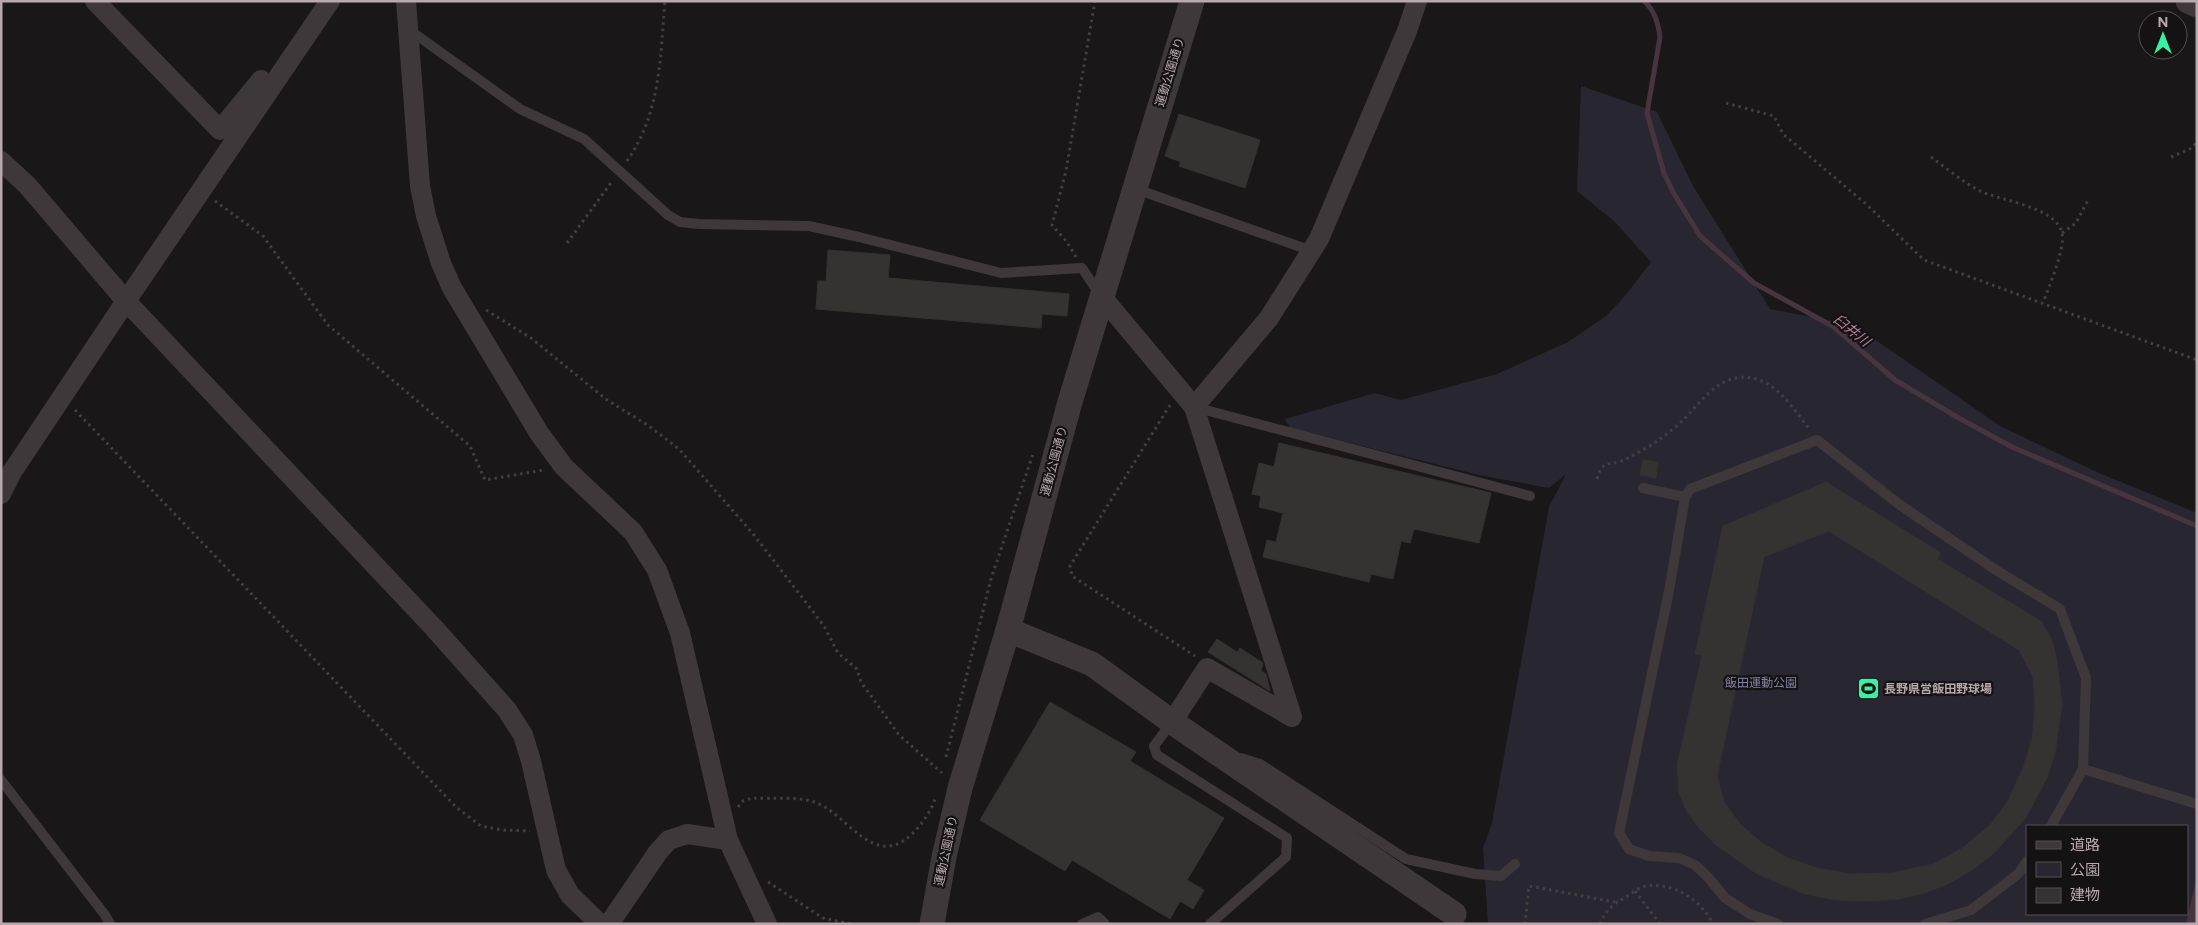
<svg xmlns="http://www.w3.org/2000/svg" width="2198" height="925" viewBox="0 0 2198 925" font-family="Figtree,'Noto Sans JP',sans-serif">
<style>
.green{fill:#282731;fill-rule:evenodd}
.water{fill:#47343f}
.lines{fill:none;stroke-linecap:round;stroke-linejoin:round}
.stream{stroke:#47343f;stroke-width:5}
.building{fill:#353232;stroke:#353132;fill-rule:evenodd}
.path{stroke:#453e41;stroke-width:3;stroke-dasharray:2.5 4;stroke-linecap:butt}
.service{stroke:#3e383a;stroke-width:10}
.minor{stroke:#3e383a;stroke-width:20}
.tertiary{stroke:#3e383a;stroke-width:25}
.labels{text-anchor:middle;stroke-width:4.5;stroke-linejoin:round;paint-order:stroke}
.street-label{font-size:12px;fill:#b9a9af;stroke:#141212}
.park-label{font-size:12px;fill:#8181a4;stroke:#141212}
.poi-label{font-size:12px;font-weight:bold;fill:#b9a9af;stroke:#141212;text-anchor:start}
.water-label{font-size:14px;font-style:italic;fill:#b481a0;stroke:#141212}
</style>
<rect width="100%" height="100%" fill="#191717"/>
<path class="green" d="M1581,86L1657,112L1693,186L1770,309L1854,325L2000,426L2099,473L2197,513V924H1488L1483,848L1492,823L1549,507L1566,474L1549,488L1479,475L1290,428L1285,419L1375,393L1401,400L1497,374L1568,342L1606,316L1624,297L1651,262L1615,222L1577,191ZM2027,826H2187V914H2027Z"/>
<polygon class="water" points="2197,875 2197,924 2186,924"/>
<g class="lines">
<path class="stream" d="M1644,1C1655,11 1658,23 1660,37L1647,113L1664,173L1673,192L1700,236L1754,283L1834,327L1895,380L1957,417L2012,447L2197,526"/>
</g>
<g class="building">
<polygon points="1179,114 1260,140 1245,188 1179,166 1181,162 1165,156"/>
<polygon points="828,250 890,255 888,278 1069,294 1067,316 1042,314 1041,328 816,309 818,281 826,281"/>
<polygon points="1279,443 1491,493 1479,543 1414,529 1410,543 1401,541 1393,579 1371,574 1369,582 1263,557 1267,540 1276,542 1283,513 1259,507 1261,496 1252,494 1259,463 1274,467"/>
<polygon points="1643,460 1658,462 1656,478 1640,475"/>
<path d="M1826,482L1941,553L1937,559L2041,621L2052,640L2057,660L2062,705L2055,753L2047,778L2025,819L1993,854L1972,870L1948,884L1924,893L1899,899L1868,901L1836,900L1805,894L1757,874L1716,845L1700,829L1687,812L1679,792L1677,765L1702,655L1695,654L1723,526ZM1829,531L2019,650L2033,677L2035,709L2032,739L2023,768L2008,801L1990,825L1961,849L1933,864L1892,873L1851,874L1817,868L1788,858L1762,843L1740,824L1724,802L1717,776L1764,557Z"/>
<polygon points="1217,639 1237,652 1240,648 1263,663 1261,671 1266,674 1270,691 1208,652"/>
<polygon points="1050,702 1136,752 1130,761 1224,818 1187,880 1204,890 1193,909 1180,901 1170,919 1072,860 1065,871 980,820"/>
</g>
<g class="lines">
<g class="path">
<polyline points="1726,103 1774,116 1783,134 1866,204 1924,260 2197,360"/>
<path d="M1931,157C1946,168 1962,181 1978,190C1999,201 2056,206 2062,233C2066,247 2048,289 2043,303"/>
<polyline points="2171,157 2192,148 2197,142"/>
<path d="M627,161C661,112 660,58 665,1"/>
<polyline points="215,201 263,236 328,325 470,446 485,480 544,470"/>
<polyline points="2062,233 2076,223 2088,200"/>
<polyline points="567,243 613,180"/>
<polyline points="1076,257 1067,242 1052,225 1066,171 1095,1"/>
<polyline points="486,310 531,338 607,400 649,426 679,449 754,535 824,626 838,653 857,669 861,682 899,735 942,773"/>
<polyline points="1170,405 1070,566 1072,576 1195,656"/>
<polyline points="75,410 457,808 481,826 502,830 530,831"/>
<path d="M1597,479C1603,457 1610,467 1624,460C1635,454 1648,448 1657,441C1665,435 1674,429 1681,422C1702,402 1719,372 1752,378C1778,383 1795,411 1810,430"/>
<polyline points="946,757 991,579 1034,451"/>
<path d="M738,807L743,801L752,798C772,799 799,796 817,803C849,816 874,870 912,834C921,825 931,812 935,799"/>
<polyline points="768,882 823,918 851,924"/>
<polyline points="1635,891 1660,924"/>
<polyline points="1525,924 1529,886 1615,902"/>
<path d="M1600,924C1606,910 1613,904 1626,897C1632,893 1639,887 1646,886C1674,882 1701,900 1713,924"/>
</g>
<g class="service">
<polyline points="408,29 520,109 584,139 668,215 680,222 699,224 809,226 859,237 1001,273 1082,268 1100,295"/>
<polyline points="1136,189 1312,251"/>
<polyline points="1194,407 1530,496"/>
<polyline points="1643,488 1685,497"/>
<polyline points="1172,722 1154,746 1157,755 1287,838 1286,857 1210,924"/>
<polyline points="1241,758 1260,764 1406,859 1475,874 1501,876 1515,864"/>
<polyline points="2083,769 2197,804"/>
<polyline points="1,780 105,915 110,924"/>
<polyline points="1082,924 1098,917 1105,924"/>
<polyline points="1778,924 1750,914 1725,898 1708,877 1695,865 1679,858 1649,856 1629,849 1619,833 1669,591 1685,497 1690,489 1817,440 1900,505 1996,570 2060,609 2086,678 2083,769 2051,826"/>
<polyline points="1925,924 1971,910 2018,874 2027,861"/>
</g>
<g class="minor">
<polyline points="95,1 220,130 261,80"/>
<polyline points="406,1 420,186 426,216 441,263 452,288 539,433 564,467 633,532 657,570 680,633 728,840 767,924"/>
<polyline points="1,161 27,185 126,301 434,628 507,710 523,735 531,761 556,870 570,895 600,924"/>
<polyline points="1102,297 1194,407 1292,717 1207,668 1172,722"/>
<polyline points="1194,407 1269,318 1319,239 1407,31 1417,1"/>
<polyline points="1,494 12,472 126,301 330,1"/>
<polyline points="609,924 658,852 669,840 687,834 728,840"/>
</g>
<g class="tertiary">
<polyline points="2188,1 2197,5"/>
<polyline points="1008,630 1092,664 1172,722 1454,914"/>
<polyline points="932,924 944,857 960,788 1008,630 1070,402 1192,1"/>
</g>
</g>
<defs>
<symbol id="stadium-square" viewBox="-11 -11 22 22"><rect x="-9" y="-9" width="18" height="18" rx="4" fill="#38f1a5" stroke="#141212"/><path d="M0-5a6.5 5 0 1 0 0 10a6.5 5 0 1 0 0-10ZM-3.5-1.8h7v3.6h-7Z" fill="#111"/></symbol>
</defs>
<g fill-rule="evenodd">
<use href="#stadium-square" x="1856" y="676" width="25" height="25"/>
</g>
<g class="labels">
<g class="street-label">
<text transform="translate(1170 72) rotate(-73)" y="4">運動公園通り</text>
<text transform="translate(1054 461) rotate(-75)" y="4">運動公園通り</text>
<text transform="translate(946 851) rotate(-78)" y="4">運動公園通り</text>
</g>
<g class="park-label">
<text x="1761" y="687">飯田運動公園</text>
</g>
<g class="poi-label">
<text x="1884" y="693">長野県営飯田野球場</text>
</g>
<g class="water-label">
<text transform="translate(1852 330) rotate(39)" y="5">臼井川</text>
</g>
</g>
<rect width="2198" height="925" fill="none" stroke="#b9a9af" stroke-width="5"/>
<rect x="2026" y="825" width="162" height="90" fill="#141212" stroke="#564e51"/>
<rect x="2036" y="841" width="25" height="8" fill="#3e383a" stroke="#564e51"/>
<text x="2070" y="850" font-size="15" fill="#b9a9af">道路</text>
<rect x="2036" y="862" width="25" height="15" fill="#282731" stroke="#564e51"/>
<text x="2070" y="875" font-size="15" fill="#b9a9af">公園</text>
<rect x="2036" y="888" width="25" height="15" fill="#353232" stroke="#564e51"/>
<text x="2070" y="900" font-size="15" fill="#b9a9af">建物</text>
<g transform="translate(2163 35)"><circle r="24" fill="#141212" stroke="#564e51"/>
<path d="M0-4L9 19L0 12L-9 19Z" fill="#38f1a5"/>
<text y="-8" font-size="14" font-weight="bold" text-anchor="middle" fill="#b9a9af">N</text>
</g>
</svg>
